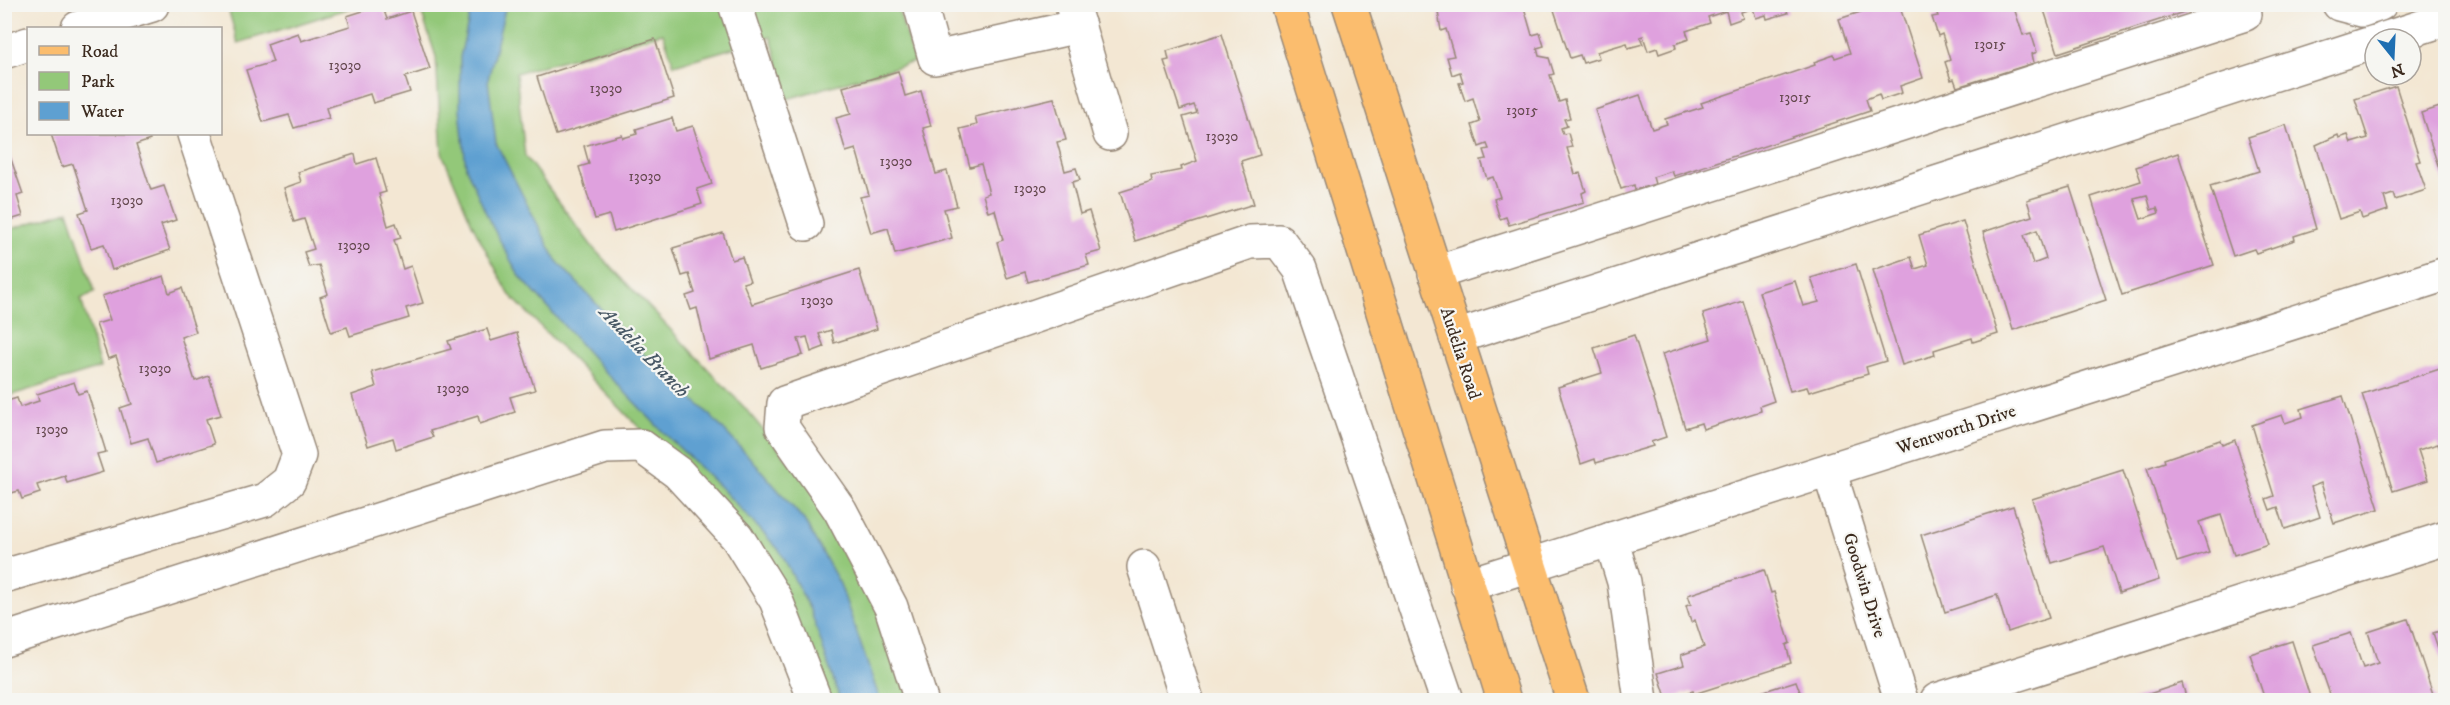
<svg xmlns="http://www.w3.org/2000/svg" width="2450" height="705" viewBox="0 0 2450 705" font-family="'IM FELL DW Pica',serif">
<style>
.green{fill:#93c879;stroke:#67794c;stroke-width:1.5}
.water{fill:#5ea0d1;stroke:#4c6578;stroke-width:1.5}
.building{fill:#dfa1de;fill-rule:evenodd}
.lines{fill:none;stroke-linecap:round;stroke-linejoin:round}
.minor-casing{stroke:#978878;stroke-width:36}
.major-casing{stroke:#978878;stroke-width:36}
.minor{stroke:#fff;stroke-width:33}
.major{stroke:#fbbd6e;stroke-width:33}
.labels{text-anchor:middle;stroke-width:4.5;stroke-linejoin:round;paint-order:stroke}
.number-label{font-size:15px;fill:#64484e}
.street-label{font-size:18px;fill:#3b2a1e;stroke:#f6f6f2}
.water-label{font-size:20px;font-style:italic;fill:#495966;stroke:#f6f6f2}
</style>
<rect width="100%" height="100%" fill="#f6f6f2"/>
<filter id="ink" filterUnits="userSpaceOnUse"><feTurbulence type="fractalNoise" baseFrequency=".0167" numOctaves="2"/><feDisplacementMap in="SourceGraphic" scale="12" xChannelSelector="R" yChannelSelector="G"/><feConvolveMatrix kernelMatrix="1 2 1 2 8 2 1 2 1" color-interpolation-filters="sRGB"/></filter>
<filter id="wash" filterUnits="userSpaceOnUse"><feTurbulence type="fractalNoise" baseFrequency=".008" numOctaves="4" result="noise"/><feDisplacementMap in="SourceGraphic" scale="24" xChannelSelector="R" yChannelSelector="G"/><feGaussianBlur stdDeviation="1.35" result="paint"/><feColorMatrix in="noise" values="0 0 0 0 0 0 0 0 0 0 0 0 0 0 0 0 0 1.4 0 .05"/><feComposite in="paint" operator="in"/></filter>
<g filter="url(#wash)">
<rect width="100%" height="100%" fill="#f3e7d3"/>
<g class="green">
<polygon points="227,5 227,4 360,5 238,43"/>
<polygon points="419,5 897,5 914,62 787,99 771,37 674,65 663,33 516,73 525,156 594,249 744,407 832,513 881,608 911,700 812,700 705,495 509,294 472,224 442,153 436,57"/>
<polygon points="68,211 95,292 81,299 100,368 5,397 5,231"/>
</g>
<polygon class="water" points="472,5 506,5 488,80 496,143 556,260 643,354 705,410 752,460 804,520 840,584 880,700 840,700 811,612 780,551 723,490 659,428 598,364 518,274 489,220 466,168 460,109 460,57"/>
<g id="blocks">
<g class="building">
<polygon points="1523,4 1532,35 1540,33 1544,46 1537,48 1539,56 1549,58 1554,74 1550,75 1559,102 1565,100 1570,118 1564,119 1567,126 1561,128 1563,134 1568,133 1572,147 1567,148 1575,174 1580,173 1586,191 1582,193 1584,202 1509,225 1506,217 1500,219 1494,199 1500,197 1493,177 1487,179 1481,160 1487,159 1484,150 1489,149 1487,144 1479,147 1472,125 1480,122 1473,98 1465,101 1459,83 1463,82 1460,72 1452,75 1447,57 1454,56 1446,29 1441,31 1437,5"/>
<polygon points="1552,4 1795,4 1795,5 1786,8 1788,13 1767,19 1766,15 1756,18 1753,8 1741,12 1743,18 1729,23 1726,11 1708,17 1710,23 1686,31 1689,39 1675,44 1676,48 1659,54 1657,48 1648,51 1643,36 1640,37 1643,44 1628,48 1627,43 1597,52 1599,58 1583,63 1580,55 1570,58"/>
<polygon points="1885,4 1899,4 1923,78 1900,86 1902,93 1881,100 1879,94 1866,99 1870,111 1674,176 1672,171 1653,177 1655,184 1635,190 1634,185 1621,189 1595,110 1640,95 1652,129 1667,124 1665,119 1703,107 1701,103 1815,65 1814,62 1834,55 1835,58 1850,53 1839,19"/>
<polygon points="1919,4 2021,4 2022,7 2014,8 2023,35 2031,33 2037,52 2032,54 2034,63 1957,87 1954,79 1951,80 1945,62 1950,60 1942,34 1938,36 1932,17 1938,16 1934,6 1921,11"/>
<polygon points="2042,4 2185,4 2187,11 2058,53"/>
<polygon points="382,5 387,19 411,11 430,69 405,77 410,92 373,103 370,94 326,108 329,118 294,128 289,115 263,122 246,70 273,62 267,44 298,33 301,41 350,26 347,16"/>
<polygon points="1222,34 1260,155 1241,161 1254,204 1135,241 1120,192 1152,182 1151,176 1182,170 1181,167 1197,161 1183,117 1197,113 1194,105 1180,110 1164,61 1169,60 1167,51"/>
<polygon points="655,39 674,98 556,135 537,77"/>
<polygon points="898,71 905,96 921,91 931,126 923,128 936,174 947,171 957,206 944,209 952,238 895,254 888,228 871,233 860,197 869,195 856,149 846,152 836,118 851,114 843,87"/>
<polygon points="2396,86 2420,161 2416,162 2426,190 2395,200 2393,194 2384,197 2388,210 2362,219 2360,212 2339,219 2316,145 2338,135 2339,138 2348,135 2351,143 2368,138 2355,99"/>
<polygon points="1054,98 1066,140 1057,142 1065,171 1076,168 1080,180 1072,182 1080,214 1089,211 1101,251 1086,255 1089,265 1028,282 1025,272 1007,278 997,242 1003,240 995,210 988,212 983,195 989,193 981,164 970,167 960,129 977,125 975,117"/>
<polygon points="2446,105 2446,187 2445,187 2421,113"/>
<polygon points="672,118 676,131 693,126 712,184 697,189 702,204 614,232 609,215 595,219 579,167 589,164 584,146 622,135 623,138 637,134 636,129"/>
<polygon points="2286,125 2316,229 2294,236 2295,240 2256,253 2254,249 2233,256 2210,186 2259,171 2248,137"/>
<polygon points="51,134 147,134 150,140 136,145 151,190 164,186 176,220 161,225 170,250 112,270 104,244 91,248 79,213 88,210 73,164 62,167"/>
<polygon points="4,139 23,194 17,196 23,216 4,222"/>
<path d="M2178,153L2214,265L2122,295L2091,197L2141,181L2136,167ZM2147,195L2151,210L2157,208L2159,213L2141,219L2134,198Z"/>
<polygon points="355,154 357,164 376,158 386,192 379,194 388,226 396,223 401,238 394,240 403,269 411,266 423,303 406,308 409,318 350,336 347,327 331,332 320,297 328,294 319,265 309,267 304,252 314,249 304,219 294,222 284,188 301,182 298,172"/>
<path d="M2070,187L2106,300L2013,330L1983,232L2032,216L2027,200ZM2037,230L2046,259L2033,264L2024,235Z"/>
<polygon points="1963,221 1998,334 1973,342 1972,338 1934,350 1935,355 1902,365 1873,270 1911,257 1915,269 1928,265 1919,235"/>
<polygon points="723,233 732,260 742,257 750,281 743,283 752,304 859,270 877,329 834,343 831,330 819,334 824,347 811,352 807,337 798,339 803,355 761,368 754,345 709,359 697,308 691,310 686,296 695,293 689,274 682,276 673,248"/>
<polygon points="1856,264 1886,361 1866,367 1868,374 1809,392 1807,387 1790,391 1759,292 1795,281 1803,306 1819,302 1811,278"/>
<polygon points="164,276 169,293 182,288 196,332 181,337 195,381 209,376 221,415 206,419 214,444 156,463 148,438 131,443 120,408 132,404 116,356 108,359 96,324 110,320 102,296"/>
<polygon points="1743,301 1774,401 1760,406 1761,411 1703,429 1701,423 1685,428 1662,354 1711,339 1703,314"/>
<polygon points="487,329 491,341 517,333 535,390 510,397 515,412 480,424 478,416 430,431 433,437 396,449 393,438 368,446 352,395 376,387 372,372 451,349 448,341"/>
<polygon points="1634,335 1666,437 1651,442 1653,446 1596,463 1595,459 1581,464 1558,387 1602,373 1594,348"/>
<polygon points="2446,367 2446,466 2438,444 2418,450 2428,480 2393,491 2362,394"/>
<polygon points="74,382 78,394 87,391 106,452 97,454 103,472 67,483 65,476 37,485 40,493 22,499 19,491 4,495 4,402 17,398 20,407 39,401 37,394"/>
<polygon points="2343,396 2379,509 2334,523 2321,483 2311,487 2320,517 2285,529 2278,507 2270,510 2266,499 2274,496 2252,425 2282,415 2285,423 2303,417 2301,409"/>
<polygon points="2220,440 2222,445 2235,440 2268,544 2234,555 2221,515 2199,522 2209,552 2177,562 2147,468 2165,462 2164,459"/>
<polygon points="2123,470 2159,580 2119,593 2104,547 2052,563 2032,499"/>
<polygon points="2013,506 2049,618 2008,632 1997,595 1945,612 1921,535"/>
<polygon points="1764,570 1771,593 1774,592 1790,643 1786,645 1791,663 1694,694 1693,691 1667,700 1658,673 1684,665 1681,655 1704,647 1695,620 1691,622 1686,606 1691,604 1688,595"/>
<polygon points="2408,619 2435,700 2332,700 2313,645 2351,633 2363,668 2378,663 2368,632"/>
<polygon points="2446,629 2446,669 2445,669 2433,633"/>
<polygon points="2292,641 2311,700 2265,700 2250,654"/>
<polygon points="1796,681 1803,700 1736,700"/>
<polygon points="2182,683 2187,700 2131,700"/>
</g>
</g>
</g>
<g filter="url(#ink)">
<use href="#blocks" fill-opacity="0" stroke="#978878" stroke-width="1.5"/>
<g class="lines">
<defs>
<g id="minor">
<polyline points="735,4 806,224"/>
<polyline points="920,4 935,58 1079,26"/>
<polyline points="1072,4 1110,134"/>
<polyline points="2339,4 2362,10 2380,4"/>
<polyline points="78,28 152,5"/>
<polyline points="2384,39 2446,19"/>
<polyline points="4,52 28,44"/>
<polyline points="1435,273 2245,14 2241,4"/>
<polyline points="1456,337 2375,42"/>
<polyline points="1829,470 1901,700"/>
<polyline points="1611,539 1624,582 1641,700"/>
<polyline points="1144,567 1187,700"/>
<polyline points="4,576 265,500 289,481 299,455 194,134"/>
<polyline points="1467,585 2446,274"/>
<polyline points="4,640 605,447 641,446 678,473 737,537 776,600 815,700"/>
<polyline points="921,700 891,607 840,510 782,427 784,403 1250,242 1279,241 1300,269 1447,700"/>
<polyline points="1937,700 2446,538"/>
</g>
<g id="major">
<polyline points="1287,4 1504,700"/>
<polyline points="1349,4 1573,700"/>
</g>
</defs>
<use href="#minor" class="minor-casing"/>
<use href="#major" class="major-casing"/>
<use href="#minor" class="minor"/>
<use href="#major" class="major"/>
</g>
</g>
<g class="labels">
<g class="number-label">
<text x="1990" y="49">13015</text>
<text x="345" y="70">13030</text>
<text x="606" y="93">13030</text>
<text x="1795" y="102">13015</text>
<text x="1522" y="115">13015</text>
<text x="1222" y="141">13030</text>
<text x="896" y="166">13030</text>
<text x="645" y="181">13030</text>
<text x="1030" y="193">13030</text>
<text x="127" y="205">13030</text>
<text x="354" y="250">13030</text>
<text x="817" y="305">13030</text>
<text x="155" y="373">13030</text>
<text x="453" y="393">13030</text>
<text x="52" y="434">13030</text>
</g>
<g class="street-label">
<text transform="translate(1461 353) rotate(72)" y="6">Audelia Road</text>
<text transform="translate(1956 429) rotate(-18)" y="6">Wentworth Drive</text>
<text transform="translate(1865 585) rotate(73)" y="6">Goodwin Drive</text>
</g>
<g class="water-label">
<text transform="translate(645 351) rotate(46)" y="7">Audelia Branch</text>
</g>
</g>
<rect width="2450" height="705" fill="none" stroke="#f6f6f2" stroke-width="24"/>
<rect x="27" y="27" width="195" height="108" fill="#f6f6f2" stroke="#aba49d" stroke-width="1.5"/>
<rect x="39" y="46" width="30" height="9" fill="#fbbd6e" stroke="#aba49d" stroke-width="1.5"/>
<text x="81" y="57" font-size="18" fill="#3b2a1e">Road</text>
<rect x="39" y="72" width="30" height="18" fill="#93c879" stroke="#aba49d" stroke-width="1.5"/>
<text x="81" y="87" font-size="18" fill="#3b2a1e">Park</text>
<rect x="39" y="102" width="30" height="18" fill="#5ea0d1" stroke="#aba49d" stroke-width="1.5"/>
<text x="81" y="117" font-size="18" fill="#3b2a1e">Water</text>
<g transform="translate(2393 57) rotate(162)"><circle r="28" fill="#f6f6f2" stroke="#aba49d" stroke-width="1.5"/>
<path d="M0-4.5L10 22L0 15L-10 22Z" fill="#1f6fb2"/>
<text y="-9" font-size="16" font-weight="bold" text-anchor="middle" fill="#3b2a1e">N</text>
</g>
</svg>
